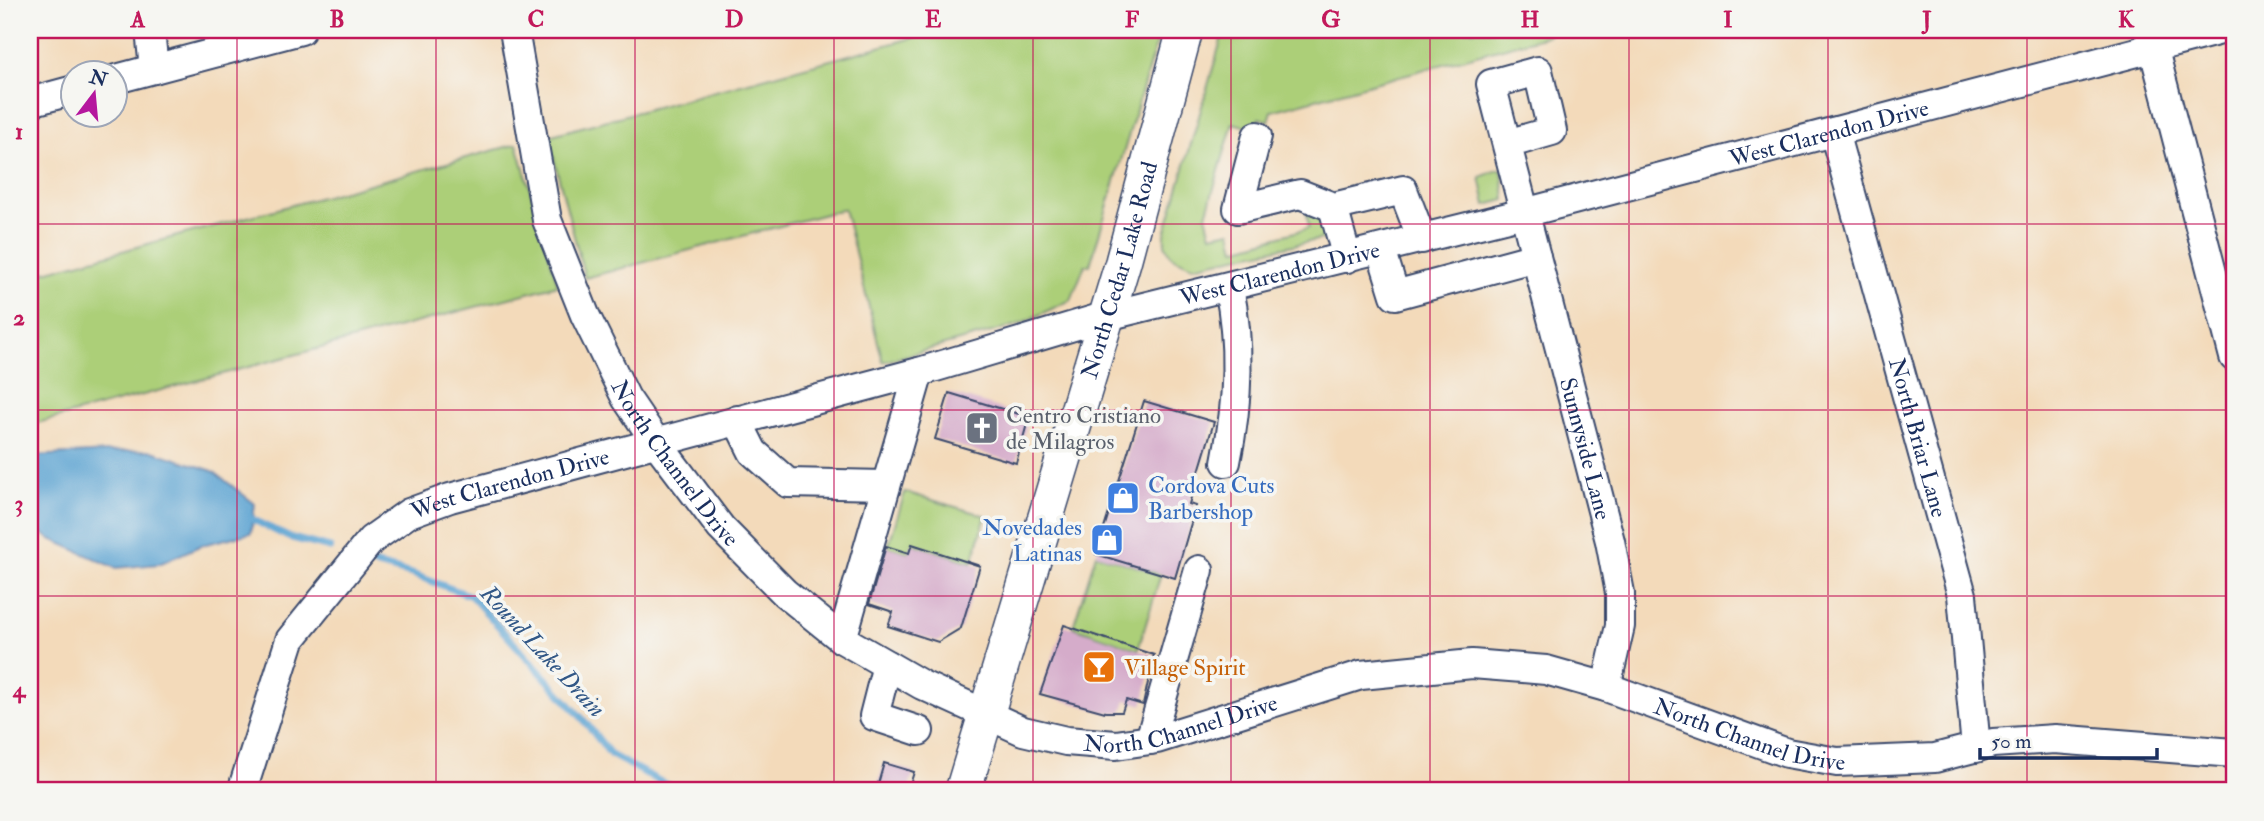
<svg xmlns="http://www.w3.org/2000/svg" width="2264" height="821" viewBox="0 0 2264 821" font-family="'IM FELL Double Pica',serif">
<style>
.green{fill:#accf78;stroke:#647f6b;stroke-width:2}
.water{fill:#5aa2d1;stroke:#3a6898;stroke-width:2}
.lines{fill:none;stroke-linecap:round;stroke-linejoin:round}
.stream{stroke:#5aa2d1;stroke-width:7}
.building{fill:#d5acca}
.minor-casing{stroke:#3b496c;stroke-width:32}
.major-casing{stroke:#3b496c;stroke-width:38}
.minor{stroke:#fff;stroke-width:28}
.major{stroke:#fff;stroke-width:35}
.grid{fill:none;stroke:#c2185b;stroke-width:2;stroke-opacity:0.55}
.labels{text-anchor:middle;stroke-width:7;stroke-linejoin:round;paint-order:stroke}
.street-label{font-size:23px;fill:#1b2f5e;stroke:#f6f6f2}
.worship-label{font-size:23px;fill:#5b616d;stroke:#f6f6f2;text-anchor:start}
.shop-label{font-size:23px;fill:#366cbe;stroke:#f6f6f2;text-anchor:start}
.food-label{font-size:23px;fill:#c56008;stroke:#f6f6f2;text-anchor:start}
.water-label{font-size:24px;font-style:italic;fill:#315786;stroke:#f6f6f2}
.neatline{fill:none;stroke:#c2185b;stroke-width:2.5}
.grid-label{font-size:23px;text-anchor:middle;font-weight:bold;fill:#c2185b}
</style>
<rect width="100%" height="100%" fill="#f6f6f2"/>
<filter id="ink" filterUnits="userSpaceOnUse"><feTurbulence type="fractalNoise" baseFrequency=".0143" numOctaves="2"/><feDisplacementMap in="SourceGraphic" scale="14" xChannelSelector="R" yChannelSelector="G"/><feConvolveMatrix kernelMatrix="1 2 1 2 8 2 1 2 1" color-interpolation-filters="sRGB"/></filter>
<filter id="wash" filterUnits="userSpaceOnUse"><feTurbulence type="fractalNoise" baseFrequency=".00686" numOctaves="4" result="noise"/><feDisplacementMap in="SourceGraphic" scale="28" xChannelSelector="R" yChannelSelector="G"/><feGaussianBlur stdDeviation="1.57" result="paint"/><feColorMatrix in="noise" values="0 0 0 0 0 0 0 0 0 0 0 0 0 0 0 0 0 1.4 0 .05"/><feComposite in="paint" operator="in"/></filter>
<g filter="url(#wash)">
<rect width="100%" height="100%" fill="#f3daba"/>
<g class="green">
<polygon points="942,30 1160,30 1090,265 1085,265 1071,300 1017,325 883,362 844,209 585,278 548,136"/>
<path d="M1224,30H1557L1546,36L1272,111L1269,121L1259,118L1254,129L1233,123L1206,215L1211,235L1231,231L1235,249L1309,228L1306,209C1321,213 1324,224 1327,238L1193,266L1172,257L1165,245V234Z"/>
<polygon points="517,144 558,285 30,425 30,276"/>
<polygon points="1498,170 1502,170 1505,200 1486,205 1480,177"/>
<polygon points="905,492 986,516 972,563 912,544 909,553 888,547"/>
<polygon points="1096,554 1161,574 1138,650 1073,627"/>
</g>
<polygon class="water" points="149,450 213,471 255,504 251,533 202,545 159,564 116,568 48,538 30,522 30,456"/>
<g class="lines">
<g class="stream">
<polyline points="246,516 288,537 330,548"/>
<polyline points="365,562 412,574 471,596 582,718 611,755 678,791"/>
</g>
</g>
<g id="blocks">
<g class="building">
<polygon points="949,393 1029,417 1016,463 935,439"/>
<polygon points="1144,401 1214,422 1189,504 1196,506 1175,578 1096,554"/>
<polygon points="912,544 980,566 961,628 938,642 888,626 893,612 869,604 886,546 909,553"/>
<polygon points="1064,625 1154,655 1143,705 1126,700 1122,712 1105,712 1040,694"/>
<polygon points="884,763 914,772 908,791 876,791"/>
</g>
</g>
</g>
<g filter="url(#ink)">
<use href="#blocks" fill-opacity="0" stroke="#3b496c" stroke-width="2"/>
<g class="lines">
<defs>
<g id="minor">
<polyline points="150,30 154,69"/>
<path id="s1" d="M514,30L547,220L585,315L626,398L656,442L721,528L785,593L842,639L922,685L1023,731L1066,741L1116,745L1157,739L1361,675L1472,664L1546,670L1606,687L1787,753L1837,762L1935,758L1993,743L2055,739L2234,753"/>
<polyline points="2149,31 2234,357"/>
<polyline points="116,79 301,30"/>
<polyline points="30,102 74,90"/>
<path id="s2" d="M1834,132L1962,595L1976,748"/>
<polyline points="1257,136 1238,209 1300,194 1333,207 1403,190 1422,239"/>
<path id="s3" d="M1507,144L1552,131L1538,71L1491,84L1610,541L1620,593V626L1606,687"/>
<polyline points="1333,207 1347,258"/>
<polyline points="1381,250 1395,295 1536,257"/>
<polyline points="737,420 753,452 788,483 886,485"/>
<path d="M1226,462C1238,404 1241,346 1229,288"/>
<polyline points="842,639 919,372"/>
<polyline points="887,665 874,716 919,731"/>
<polyline points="1150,740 1199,570"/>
<path id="s4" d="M242,791L290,640L371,540L409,513L450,498L919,372L1107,316L1524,213L2221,30"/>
</g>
<g id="major">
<path id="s5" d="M963,791L1123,262L1185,30"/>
</g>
</defs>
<use href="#minor" class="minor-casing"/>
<use href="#major" class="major-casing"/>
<use href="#minor" class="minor"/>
<use href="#major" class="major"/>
</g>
</g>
<path class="grid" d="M237,30V791M436,30V791M635,30V791M834,30V791M1033,30V791M1231,30V791M1430,30V791M1629,30V791M1828,30V791M2027,30V791M30,224H2234M30,410H2234M30,596H2234"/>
<defs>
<symbol id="church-square" viewBox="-11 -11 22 22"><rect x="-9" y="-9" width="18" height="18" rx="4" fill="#6b7280" stroke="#f6f6f2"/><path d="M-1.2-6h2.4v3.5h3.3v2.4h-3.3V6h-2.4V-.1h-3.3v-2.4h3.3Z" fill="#fff"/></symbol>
<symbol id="shop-square" viewBox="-11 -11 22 22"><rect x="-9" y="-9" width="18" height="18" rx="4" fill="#3f7fe0" stroke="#f6f6f2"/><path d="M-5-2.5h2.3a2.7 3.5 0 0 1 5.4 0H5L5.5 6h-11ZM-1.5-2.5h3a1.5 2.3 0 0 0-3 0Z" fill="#fff"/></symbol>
<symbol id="bar-square" viewBox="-11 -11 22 22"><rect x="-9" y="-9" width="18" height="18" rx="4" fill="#e8710a" stroke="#f6f6f2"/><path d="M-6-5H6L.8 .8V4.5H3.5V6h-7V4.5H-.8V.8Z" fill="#fff"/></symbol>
</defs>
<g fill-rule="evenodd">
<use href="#church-square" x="963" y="409" width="38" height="38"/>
<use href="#shop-square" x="1104" y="479" width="38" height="38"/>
<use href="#shop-square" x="1088" y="521" width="38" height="38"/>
<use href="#bar-square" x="1080" y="648" width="38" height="38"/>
</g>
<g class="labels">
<g class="street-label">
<text dy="8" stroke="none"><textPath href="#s4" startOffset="1804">West Clarendon Drive</textPath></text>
<text dy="8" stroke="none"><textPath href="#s5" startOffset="544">North Cedar Lake Road</textPath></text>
<text dy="8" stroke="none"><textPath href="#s4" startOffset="1237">West Clarendon Drive</textPath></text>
<text dy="8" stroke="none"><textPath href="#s2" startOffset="317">North Briar Lane</textPath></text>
<text dy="8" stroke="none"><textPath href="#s3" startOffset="534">Sunnyside Lane</textPath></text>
<text dy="8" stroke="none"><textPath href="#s1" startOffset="469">North Channel Drive</textPath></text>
<text dy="8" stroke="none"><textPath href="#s4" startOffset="439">West Clarendon Drive</textPath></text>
<text dy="8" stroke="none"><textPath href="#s1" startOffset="1078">North Channel Drive</textPath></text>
<text dy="8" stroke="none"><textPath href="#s1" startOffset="1666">North Channel Drive</textPath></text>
</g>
<g class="worship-label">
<text x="1006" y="423">Centro Cristiano<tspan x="1006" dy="26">de Milagros</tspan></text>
</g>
<g class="shop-label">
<text x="1148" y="493">Cordova Cuts<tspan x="1148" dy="26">Barbershop</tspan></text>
<text x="1082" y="535" text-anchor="end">Novedades<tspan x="1082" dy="26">Latinas</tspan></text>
</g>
<g class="food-label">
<text x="1124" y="675">Village Spirit</text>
</g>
<g class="water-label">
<text transform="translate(543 651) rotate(47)" y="8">Round Lake Drain</text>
</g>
</g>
<rect width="2264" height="821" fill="none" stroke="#f6f6f2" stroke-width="77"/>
<g transform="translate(94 94) rotate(16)"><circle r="33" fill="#f6f6f2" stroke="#9ea6b7" stroke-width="2"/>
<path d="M0-5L12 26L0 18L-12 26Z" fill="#b5179e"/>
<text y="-10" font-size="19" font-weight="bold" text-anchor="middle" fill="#1b2f5e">N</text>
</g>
<path d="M1980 748v10h177v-10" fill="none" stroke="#1b2f5e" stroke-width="3.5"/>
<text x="1991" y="748" font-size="21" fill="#1b2f5e" stroke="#f6f6f2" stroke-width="5" paint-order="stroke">50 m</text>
<rect x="38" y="38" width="2188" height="744" class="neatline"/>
<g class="grid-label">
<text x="138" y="27">A</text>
<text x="337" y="27">B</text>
<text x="536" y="27">C</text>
<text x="734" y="27">D</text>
<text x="933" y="27">E</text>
<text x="1132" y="27">F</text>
<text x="1331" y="27">G</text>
<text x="1530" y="27">H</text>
<text x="1728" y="27">I</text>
<text x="1927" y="27">J</text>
<text x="2126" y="27">K</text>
<text x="19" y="139">1</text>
<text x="19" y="325">2</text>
<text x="19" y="511">3</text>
<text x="19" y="697">4</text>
</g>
</svg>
